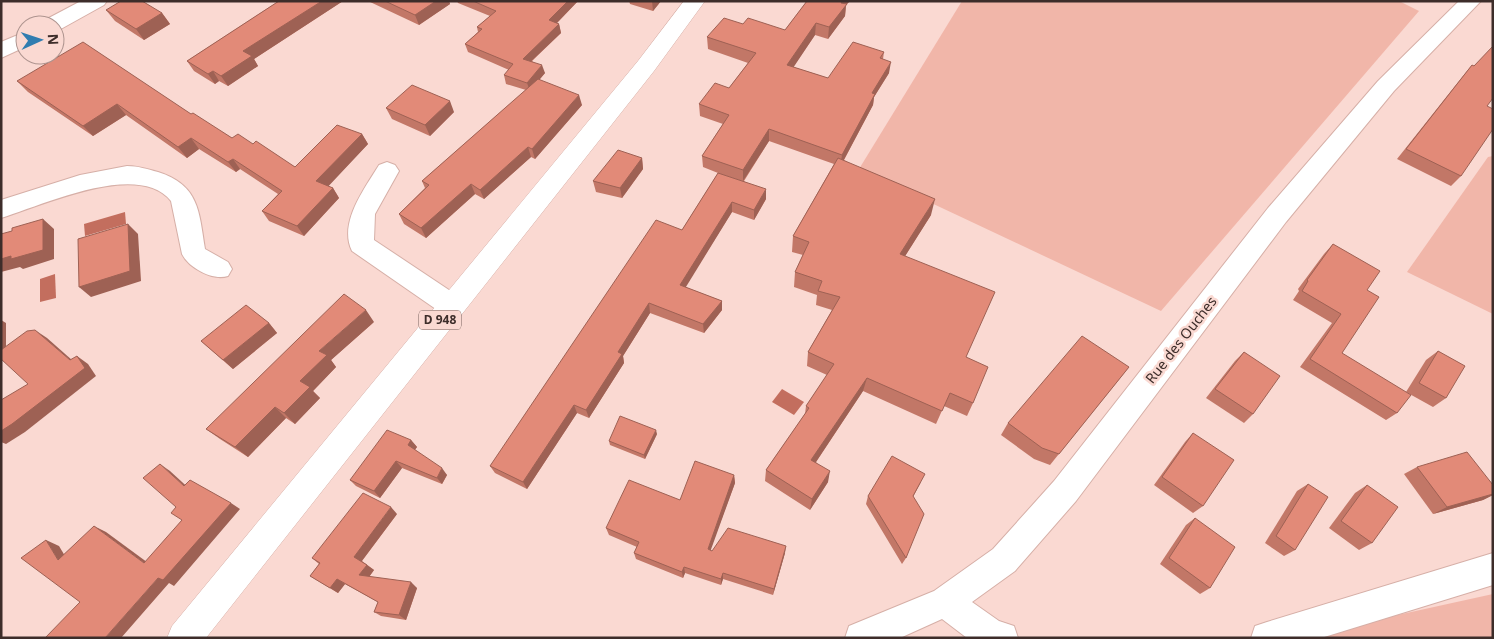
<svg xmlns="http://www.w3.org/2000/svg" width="1494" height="639" viewBox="0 0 1494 639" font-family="'Noto Sans',sans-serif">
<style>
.green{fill:#f1b6a9}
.water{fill:#c36e5e}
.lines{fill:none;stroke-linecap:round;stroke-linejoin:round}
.minor-casing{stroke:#d6afa7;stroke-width:2}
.major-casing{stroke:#d6afa7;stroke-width:1}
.minor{fill:#fff;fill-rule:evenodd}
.major{fill:#fff;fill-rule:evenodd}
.wall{fill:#c27767}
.shaded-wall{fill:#9e6154}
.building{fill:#e28a78;stroke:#9e6154}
.labels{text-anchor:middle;stroke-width:5;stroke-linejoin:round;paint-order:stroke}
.shield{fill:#fad9d2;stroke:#76615c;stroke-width:1}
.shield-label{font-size:12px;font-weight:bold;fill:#3d2d2a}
.street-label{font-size:14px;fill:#3d2d2a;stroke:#fad9d2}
</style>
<rect width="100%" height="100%" fill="#fad9d2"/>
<g class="green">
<polygon points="962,1 1399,1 1419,11 1161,311 859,169"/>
<polygon points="1493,156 1493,314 1407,272 1488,157"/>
<polygon points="1493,594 1493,638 1293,638"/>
</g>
<g class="water">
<polygon points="125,212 126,224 85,236 84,224"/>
<polygon points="55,274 56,298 40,302 40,279"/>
<polygon points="782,389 804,402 794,415 772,402"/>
</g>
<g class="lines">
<defs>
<g id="minor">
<polygon points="81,1 107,1 104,5 59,30 55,31 55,25 42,25 45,20"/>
<polygon points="1459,1 1481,1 1394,91 1286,222 1076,501 1015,571 972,602 999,621 1014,626 1018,638 967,638 942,619 900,638 845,638 849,626 934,591 993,549 1054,481 1268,208 1378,81"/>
<polygon points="25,32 25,47 1,58 1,42"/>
<path d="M387,162L395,165L399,171L375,214L374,240L461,298L465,306L461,314L452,317L443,314L352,251C338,223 365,188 379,165Z"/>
<path d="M127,166C138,166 147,169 158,172C199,185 199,211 205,249L228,262L232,269L228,276C213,281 189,268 182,254L171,201C138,160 41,206 1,218V200L80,175Z"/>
<polygon points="1493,553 1493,585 1321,638 1251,638 1255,626 1267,622"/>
</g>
<polygon id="major" points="684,1 705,1 654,71 206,638 167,638 172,626 638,61"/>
</defs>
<use href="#minor" class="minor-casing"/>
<use href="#major" class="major-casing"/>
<use href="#minor" class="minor"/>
<use href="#major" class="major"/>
</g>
<g class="wall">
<polygon points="279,1 343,1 254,59 258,66 228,86 219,81 215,84 194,71 187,61"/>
<polygon points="368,1 449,1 450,4 419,25"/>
<polygon points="457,1 578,1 557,23 559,24 561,33 532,61 545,73 539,80 582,105 535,159 531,157 484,199 475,194 426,238 404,224 399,214 425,188 422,181 526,90 506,84 504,75 509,70 468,52 465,44 478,32 477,27 490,16 458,3"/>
<polygon points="629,1 661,1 653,11 630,4"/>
<polygon points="807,1 850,1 846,5 845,16 828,39 815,35 793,67 828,78 884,52 883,59 889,73 874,97 873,105 844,160 931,215 905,256 966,358 973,403 967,416 944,406 936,424 863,391 816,462 828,482 810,510 765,481 766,470 805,414 806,406 827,375 807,366 808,352 832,310 816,305 817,295 794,287 795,272 803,255 792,252 793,236 834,164 769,141 744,181 766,199 754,220 732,212 685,287 722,301 722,310 704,333 650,313 623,356 624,363 589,418 577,413 527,489 495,473 490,466 682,230 718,173 703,167 702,156 723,124 700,116 699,104 729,88 748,63 708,49 707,37 743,24 785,30"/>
<polygon points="106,10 162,13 170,24 144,40 115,21"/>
<polygon points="1472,65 1474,66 1487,106 1461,176 1451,186 1397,159 1463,76"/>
<polygon points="17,81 191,114 232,138 253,144 295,167 362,134 368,144 328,186 333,188 339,198 304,236 269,221 262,211 278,194 240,169 236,172 199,149 187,158 126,115 93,136 28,92"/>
<polygon points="386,108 454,112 430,136 392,119"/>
<polygon points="642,158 643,169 622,198 596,192 593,181"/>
<polygon points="1333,244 1367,290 1342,353 1397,413 1386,420 1300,367 1332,323 1293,300 1299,291 1298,289 1324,254"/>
<polygon points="374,322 331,360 336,367 313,391 320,398 295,424 286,418 248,457 220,439 206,429"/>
<polygon points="269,323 277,333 233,369 201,341"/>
<polygon points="1438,351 1446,398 1433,407 1406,392 1426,360"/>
<polygon points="1244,352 1253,414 1244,423 1206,398 1235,361"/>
<polygon points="1129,367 1050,465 1034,459 1001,435 1008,423"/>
<polygon points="1193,433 1203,506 1193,513 1154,485 1185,442"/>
<polygon points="657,434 645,459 610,445 609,441"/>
<polygon points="411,440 417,447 415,450 447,475 442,484 402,468 380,498 356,486 350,480"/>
<polygon points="1417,467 1493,485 1493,495 1483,500 1433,514 1404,474"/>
<polygon points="734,475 735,483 710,550 712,551 785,553 773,595 723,579 721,585 685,573 683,578 636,559 634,553 637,547 609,535 606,528 680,500"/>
<polygon points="921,482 913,497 906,558 902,564 866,504 868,496"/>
<polygon points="1308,484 1295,550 1284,556 1265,543 1297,491"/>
<polygon points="1367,485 1372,543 1359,550 1329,528 1355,493"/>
<polygon points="397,514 362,561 374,570 369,577 417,588 406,620 381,616 374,612 378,602 345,584 338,593 310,576 319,564 312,558"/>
<polygon points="1195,518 1210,588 1200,594 1160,564 1186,525"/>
</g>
<g class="shaded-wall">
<polygon points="322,1 343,1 254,59 258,66 228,86 221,76 243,51"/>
<polygon points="436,1 449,1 450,4 419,25 415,15"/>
<polygon points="568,1 578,1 551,29 549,20"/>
<polygon points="652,1 661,1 653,11"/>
<polygon points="842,1 850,1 846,5 845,16 828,39 829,27"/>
<polygon points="162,13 170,24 144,40 136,29"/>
<polygon points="816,23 815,35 787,77 787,65"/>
<polygon points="559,24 561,33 525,67 523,59"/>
<polygon points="891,62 889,73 874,97 873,105 840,167 842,155 872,93"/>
<polygon points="542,65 545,73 530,91 527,83"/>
<polygon points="213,71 219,81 215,84 208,74"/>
<polygon points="579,95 582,105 535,159 532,149"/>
<polygon points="450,101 454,112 430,136 425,125"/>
<polygon points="117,104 126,115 93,136 83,126"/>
<polygon points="769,129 769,141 743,181 743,170"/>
<polygon points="362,134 368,144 323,192 316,181"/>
<polygon points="191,138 199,149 187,158 178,147"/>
<polygon points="528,147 531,157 484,199 480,190"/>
<polygon points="642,158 643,169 622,198 620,188"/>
<polygon points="233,159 240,169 236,172 228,162"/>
<polygon points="471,184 475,194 426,238 421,228"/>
<polygon points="333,188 339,198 304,236 297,226"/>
<polygon points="766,189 766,199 754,220 754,210"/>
<polygon points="935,199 931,215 897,269 900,254"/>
<polygon points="732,202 732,212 681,295 680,285"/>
<polygon points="43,219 54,229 54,259 23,269 20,267 1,272 1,259"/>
<polygon points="128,224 138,234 141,281 91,297 79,287"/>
<polygon points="722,301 722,310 704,333 703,324"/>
<polygon points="649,303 650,313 623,356 624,363 589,418 586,410 618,352"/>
<polygon points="366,310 374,322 331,360 336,367 313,391 320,398 295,424 284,413 300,381 319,351"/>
<polygon points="1,320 6,323 6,360 1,357"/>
<polygon points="269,323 277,333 233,369 223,360"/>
<polygon points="35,330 47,338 81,368 70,360"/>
<polygon points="77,356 88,364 96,376 25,432 6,444 1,442 1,431"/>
<polygon points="867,378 863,391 810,471 811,460"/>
<polygon points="574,405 577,413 527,489 523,482"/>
<polygon points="275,407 286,418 248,457 235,447"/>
<polygon points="656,430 657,434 645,459 644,455"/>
<polygon points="411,440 417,447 413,452 408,445"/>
<polygon points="396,461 402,468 380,498 374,491"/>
<polygon points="160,464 170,471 194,493 184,486"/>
<polygon points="442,468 447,475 442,484 437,478"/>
<polygon points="830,471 828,482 810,510 812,499"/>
<polygon points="734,475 735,483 709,555 708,549"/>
<polygon points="1493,494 1493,495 1483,500 1433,514 1447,507"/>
<polygon points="231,503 240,509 174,586 169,583 121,638 105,638 158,578"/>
<polygon points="391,507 397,514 361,562 354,557"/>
<polygon points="94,526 106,532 155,568 144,563"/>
<polygon points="46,540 59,546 71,566 58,560"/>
<polygon points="786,546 785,553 773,595 774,589"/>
<polygon points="367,565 374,570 366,581 359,575"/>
<polygon points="684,567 685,573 683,578 682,572"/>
<polygon points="723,573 723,579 721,585 721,579"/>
<polygon points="337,579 345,584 338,593 330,588"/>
<polygon points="411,582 417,588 406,620 399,615"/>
</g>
<g class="building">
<polygon points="121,1 142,1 162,13 136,29 106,10"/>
<polygon points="279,1 322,1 243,51 252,56 221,76 213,71 208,74 187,61"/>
<polygon points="385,1 436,1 415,15"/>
<polygon points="473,1 568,1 549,20 559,24 523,59 542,65 527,83 504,75 513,64 465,44 482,29 477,27 496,11"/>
<polygon points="807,1 842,1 841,3 847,4 829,27 816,23 787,65 828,78 853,42 884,52 880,58 891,62 872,93 875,94 842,155 769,129 743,170 702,156 729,115 699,104 715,83 729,88 756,53 707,37 724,18 743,24 748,18 785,30"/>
<polygon points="83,42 191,114 193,113 232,138 238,134 253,144 256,141 295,167 337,125 362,134 316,181 333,188 297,226 262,211 282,191 233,159 228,162 191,138 178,147 117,104 83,126 17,81"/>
<polygon points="1493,46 1493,98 1487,106 1493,109 1493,129 1461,176 1406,149 1472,65 1474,66"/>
<polygon points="538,79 579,95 532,149 528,147 480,190 471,184 421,228 399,214 429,185 422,181"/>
<polygon points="412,85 450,101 425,125 386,108"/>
<polygon points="618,150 642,158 620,188 593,181"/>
<polygon points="838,158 935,199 900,254 995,292 966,357 988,367 973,403 950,393 942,411 867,378 811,460 830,471 812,499 766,470 809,408 806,406 834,364 808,352 840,297 818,291 822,281 795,272 809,242 793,236"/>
<polygon points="718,173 766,189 754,210 732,202 680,285 722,301 703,324 649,303 618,352 622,354 586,410 574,405 523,482 490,466 656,220 682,230"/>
<polygon points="43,219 43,250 11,259 11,256 1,259 1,234 12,231 12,228"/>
<polygon points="128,224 130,271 79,287 78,239"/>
<polygon points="1333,244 1380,271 1367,290 1379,297 1342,353 1411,395 1397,413 1310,359 1341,314 1302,291 1308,281 1307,280"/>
<polygon points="344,294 366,310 319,351 327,355 300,381 310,387 284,413 275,407 235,447 206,429"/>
<polygon points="246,305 269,323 223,360 201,341"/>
<polygon points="35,330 70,360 77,356 85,368 12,424 1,431 1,400 28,384 1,359 1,350 27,331"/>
<polygon points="1082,336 1129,367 1059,454 1042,448 1008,423"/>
<polygon points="1438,351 1465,366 1446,398 1419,383"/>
<polygon points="1244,352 1280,376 1253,414 1215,389"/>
<polygon points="620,416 656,430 644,455 609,441"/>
<polygon points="387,430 411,440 408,445 442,468 437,478 396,461 374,491 350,480"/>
<polygon points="1193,433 1234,460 1203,506 1162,477"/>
<polygon points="1467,452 1493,485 1493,494 1447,507 1417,467"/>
<polygon points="892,456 925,474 913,496 924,514 906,558 868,496"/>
<polygon points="695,461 734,475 708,549 712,551 728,528 786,546 774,589 723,573 721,579 684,567 682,572 634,553 639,542 606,528 629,480 680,500"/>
<polygon points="160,464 184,486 190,480 231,503 163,580 158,578 105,638 45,638 80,602 21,558 46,540 58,560 94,526 144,563 182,520 171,513 176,507 143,478"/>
<polygon points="1308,484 1328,497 1295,550 1276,536"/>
<polygon points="1367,485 1398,507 1372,543 1341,521"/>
<polygon points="363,493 391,507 354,557 367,565 359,575 411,582 399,615 374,612 378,602 337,579 330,588 310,576 320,563 312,558"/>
<polygon points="1195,518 1235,547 1210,588 1169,558"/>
</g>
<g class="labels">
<rect class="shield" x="419" y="310.5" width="42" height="19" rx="4"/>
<g class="shield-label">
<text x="440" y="324">D 948</text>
</g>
<g class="street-label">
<text transform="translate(1181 340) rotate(-52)" y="5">Rue des Ouches</text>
</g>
</g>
<rect width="1494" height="639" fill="none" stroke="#3d2d2a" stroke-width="5"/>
<g transform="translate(40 40) rotate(87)"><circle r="24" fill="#fad9d2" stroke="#ae948f"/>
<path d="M0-4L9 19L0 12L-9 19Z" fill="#317db0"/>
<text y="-8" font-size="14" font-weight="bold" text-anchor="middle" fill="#3d2d2a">N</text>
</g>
</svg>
